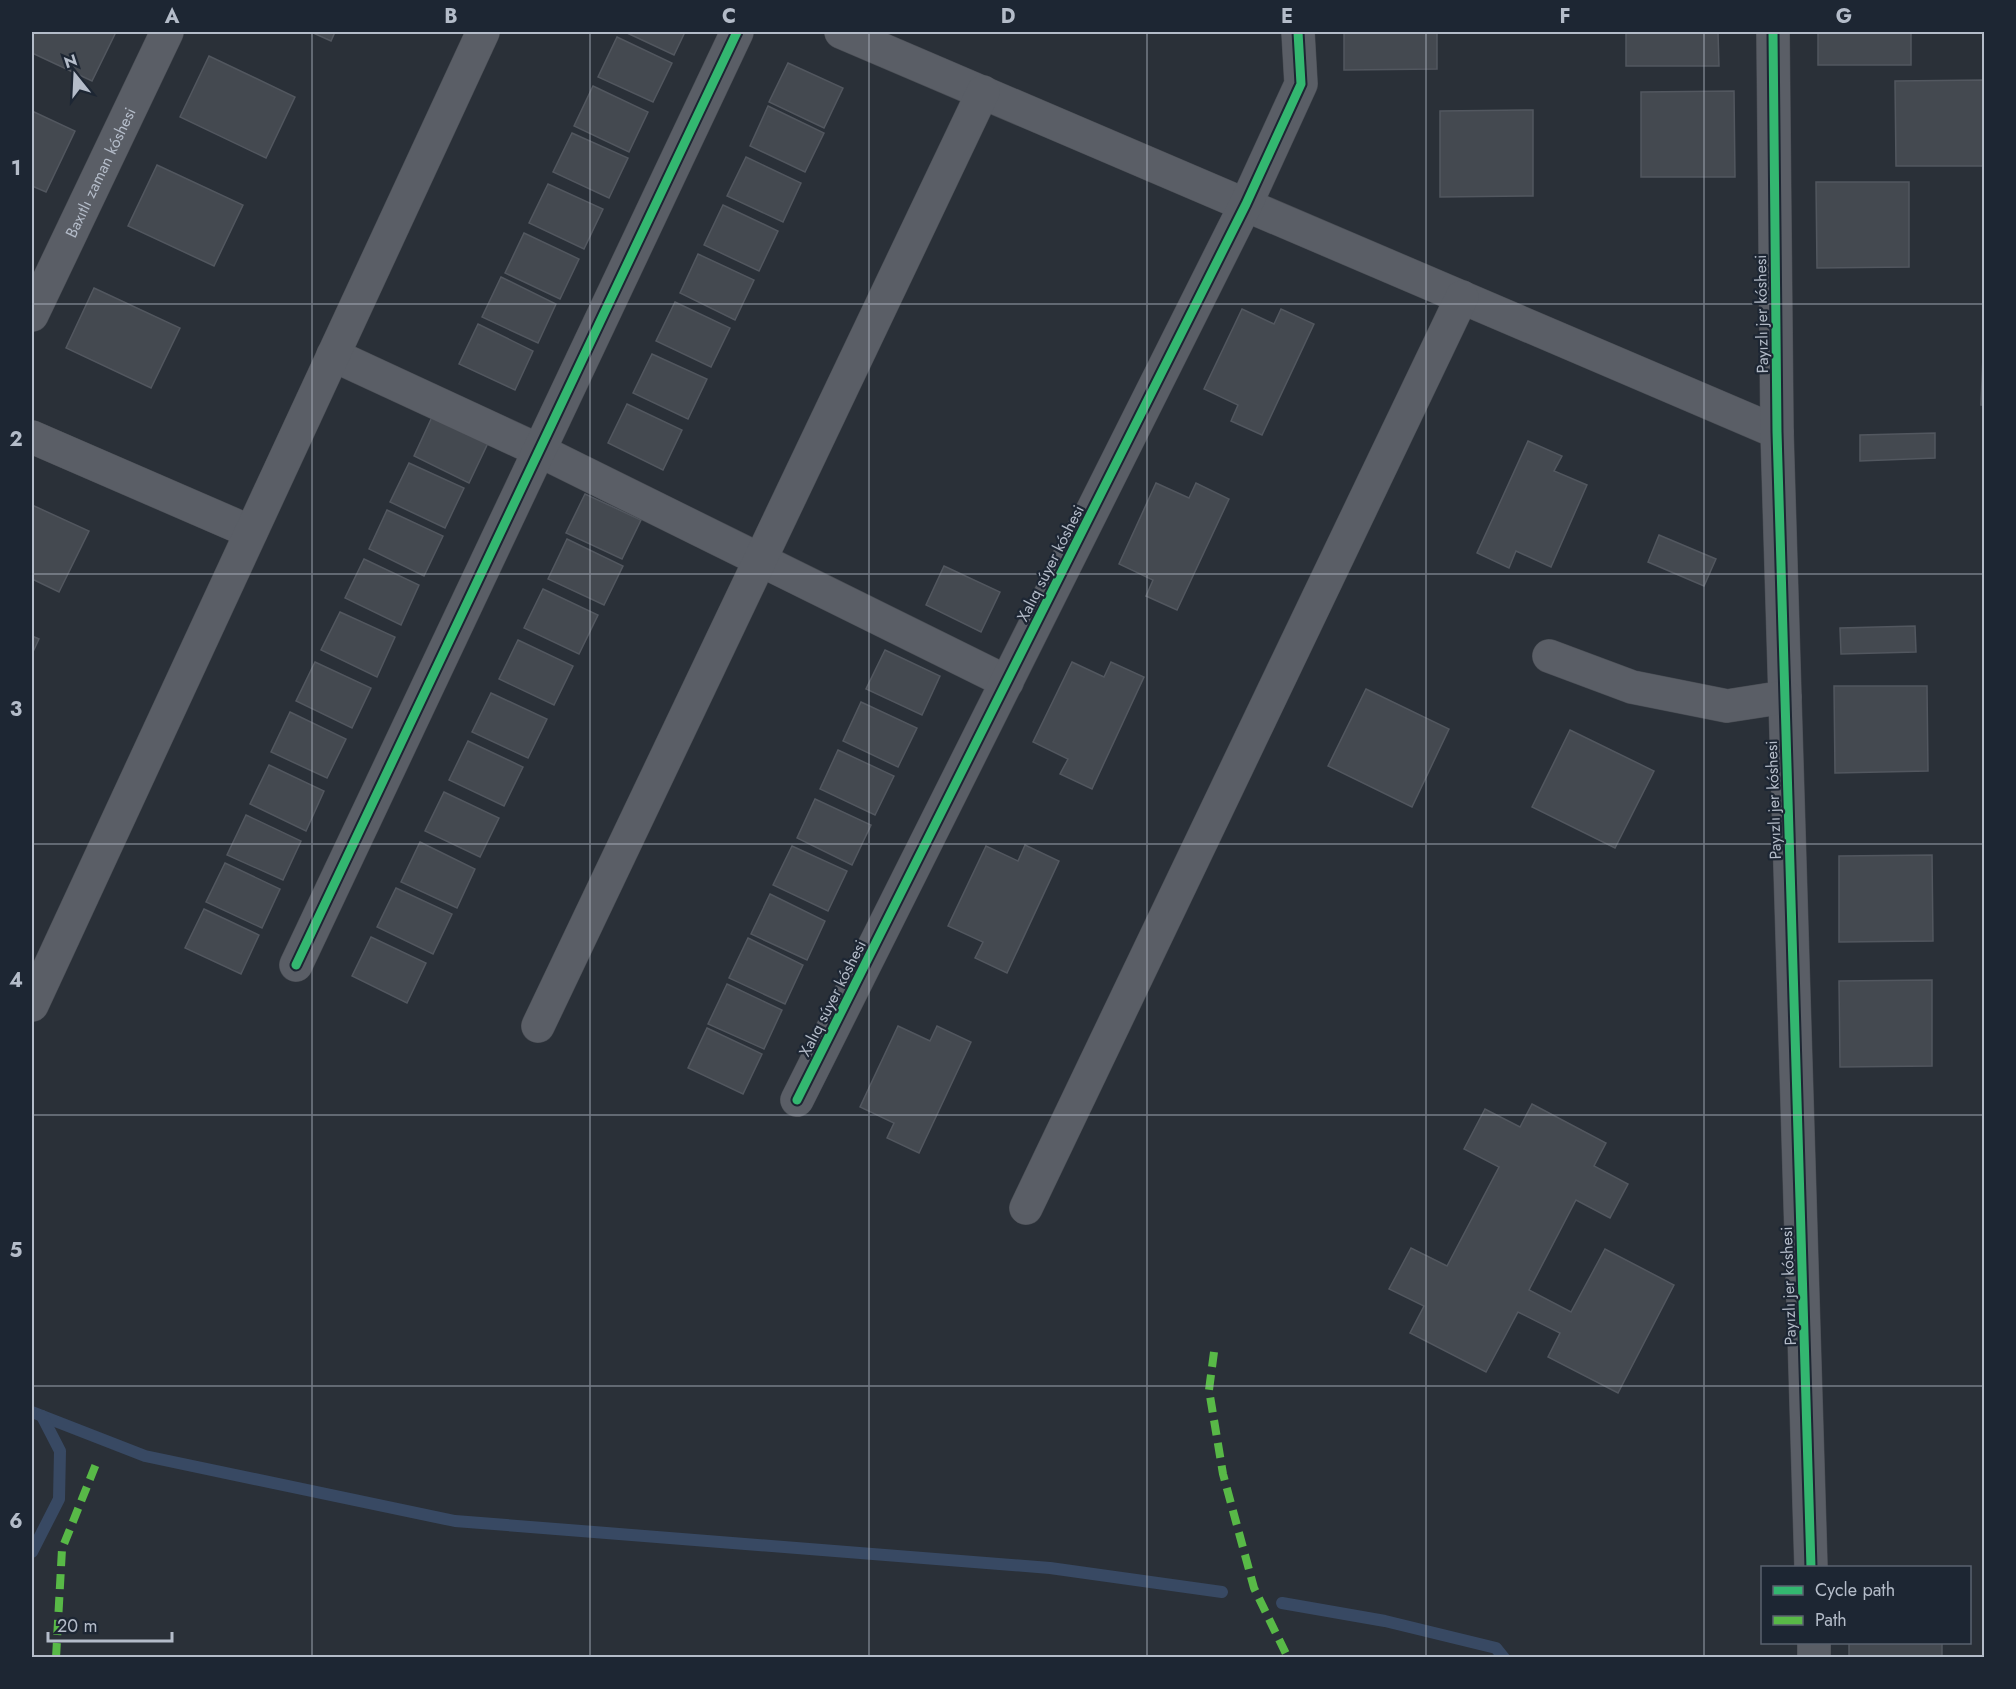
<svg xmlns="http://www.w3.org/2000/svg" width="2016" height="1689" viewBox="0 0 2016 1689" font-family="Jost,sans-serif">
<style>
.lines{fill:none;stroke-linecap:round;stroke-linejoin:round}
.stream{stroke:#384963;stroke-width:12}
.building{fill:#444950;stroke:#52575f;stroke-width:1.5}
.minor-casing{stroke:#484c53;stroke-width:34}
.minor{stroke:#5a5e66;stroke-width:33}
.quiet{stroke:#58b947;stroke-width:8;stroke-dasharray:15 8;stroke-linecap:butt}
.cycleway-casing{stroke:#1d2633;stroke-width:13}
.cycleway{stroke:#33b770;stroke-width:9}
.grid{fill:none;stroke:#b4bcc9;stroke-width:1.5;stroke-opacity:0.55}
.labels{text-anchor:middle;stroke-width:4.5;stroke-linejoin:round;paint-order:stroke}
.street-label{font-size:16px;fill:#b4bcc9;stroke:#1d2633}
.neatline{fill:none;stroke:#b4bcc9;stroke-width:2}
.grid-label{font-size:20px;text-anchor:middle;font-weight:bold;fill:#b4bcc9}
</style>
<rect width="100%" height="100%" fill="#2a3038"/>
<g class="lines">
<g class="stream">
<polyline points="32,1412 145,1456 455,1521 1050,1568 1222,1592"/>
<polyline points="32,1552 59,1499 60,1451 42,1416"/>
<polyline points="1282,1603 1385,1621 1496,1648 1504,1658"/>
</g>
</g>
<g class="building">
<polygon points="32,32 116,32 92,81 32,53"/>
<polygon points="311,32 335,32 331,41"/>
<polygon points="625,32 685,32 674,55"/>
<polygon points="1344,32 1437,32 1437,69 1344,70"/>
<polygon points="1626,32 1718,32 1719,66 1626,66"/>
<rect x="1818" y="32" width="93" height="33"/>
<polygon points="617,37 672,63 653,102 598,77"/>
<polygon points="209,56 295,97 266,158 180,117"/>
<polygon points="788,63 843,88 824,128 769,102"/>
<polygon points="1984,80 1984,166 1896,166 1895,81"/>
<polygon points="593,86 648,112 629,152 574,126"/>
<polygon points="1734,91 1735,177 1641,177 1641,92"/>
<polygon points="768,106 824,133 805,172 750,146"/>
<polygon points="1533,110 1533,196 1440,197 1440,111"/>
<polygon points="32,111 75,131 46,192 32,186"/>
<polygon points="572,133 628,158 609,198 553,172"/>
<polygon points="746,157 801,183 783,222 727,196"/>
<polygon points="157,165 243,205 214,266 128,226"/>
<polygon points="1816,182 1909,182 1909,267 1817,268"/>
<polygon points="548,184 603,209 584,249 529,223"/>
<polygon points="723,205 778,231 759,271 704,245"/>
<polygon points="524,233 579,259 560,299 505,273"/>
<polygon points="698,254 754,280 735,320 680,293"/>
<polygon points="501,277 556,304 538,343 482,317"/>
<polygon points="94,288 180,328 151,388 66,348"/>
<polygon points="675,302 730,328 711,367 656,341"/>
<polygon points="1242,309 1274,324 1281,309 1314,324 1262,435 1231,421 1238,405 1204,389"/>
<polygon points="478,324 533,351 515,390 459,364"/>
<polygon points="1984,331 1984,405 1981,405"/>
<polygon points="652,354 707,379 688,419 633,393"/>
<polygon points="627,404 682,430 663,470 608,443"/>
<polygon points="432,417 488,443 469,483 414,456"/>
<polygon points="1935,433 1935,458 1860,461 1860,435"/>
<polygon points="1528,441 1562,456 1554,471 1587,485 1551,567 1516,551 1509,568 1477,553"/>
<polygon points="409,463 464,488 445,528 390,502"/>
<polygon points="1156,483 1189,498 1196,483 1229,499 1177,610 1146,596 1153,580 1119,564"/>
<polygon points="585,494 641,520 622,559 566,533"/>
<polygon points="32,505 89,531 59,592 32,579"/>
<polygon points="387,510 443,536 424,576 369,549"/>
<polygon points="1659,535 1716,559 1704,586 1648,562"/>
<polygon points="567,539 623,566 604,605 548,579"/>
<polygon points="364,559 419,585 401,625 345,598"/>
<polygon points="944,566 1000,592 981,632 926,605"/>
<polygon points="543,589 598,615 579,654 524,628"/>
<polygon points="340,612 395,637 377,677 321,650"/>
<polygon points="1915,626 1916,652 1841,654 1840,628"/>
<polygon points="32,636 39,639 32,654"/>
<polygon points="518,640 573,666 554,705 499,679"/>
<polygon points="885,650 940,676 922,715 866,689"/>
<polygon points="315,662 371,688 352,728 296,701"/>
<polygon points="1072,662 1104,677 1111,662 1144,677 1092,789 1060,774 1068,759 1033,742"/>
<polygon points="1834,686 1927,686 1928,771 1835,773"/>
<polygon points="1366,689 1449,729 1412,807 1328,766"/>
<polygon points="491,693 547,719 528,758 472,732"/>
<polygon points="861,702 917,728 898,767 843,741"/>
<polygon points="290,712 346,739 327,778 271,752"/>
<polygon points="1570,730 1654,771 1615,848 1532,807"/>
<polygon points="468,741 523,767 504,806 449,780"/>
<polygon points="838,750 894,776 875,815 820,789"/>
<polygon points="269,765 324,791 306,831 250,804"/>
<polygon points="444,792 499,818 480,857 425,831"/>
<polygon points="815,799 871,825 852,865 797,838"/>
<polygon points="246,815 301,841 283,880 227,855"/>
<polygon points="420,842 475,869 457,908 401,882"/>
<polygon points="1025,845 1059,861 1007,973 975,958 983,942 948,926 986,846 1018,861"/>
<polygon points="792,846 847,871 828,911 773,885"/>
<polygon points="1932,855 1933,941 1839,942 1839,856"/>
<polygon points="225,863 280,889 262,928 206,902"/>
<polygon points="396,888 452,914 433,954 377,927"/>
<polygon points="770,894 825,921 807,960 751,934"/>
<polygon points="204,909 259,935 241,974 185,948"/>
<polygon points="371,937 426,963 407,1003 352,976"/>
<polygon points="748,938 803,965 785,1004 729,978"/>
<polygon points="1932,980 1932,1066 1840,1067 1839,981"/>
<polygon points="727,984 782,1010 764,1049 708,1024"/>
<polygon points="898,1026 930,1041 937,1026 971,1042 919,1153 887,1138 894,1123 860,1107"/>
<polygon points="707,1028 762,1054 743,1094 688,1068"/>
<polygon points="1532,1104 1606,1143 1594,1166 1628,1184 1610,1218 1576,1200 1529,1290 1571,1312 1605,1249 1674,1285 1618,1393 1548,1357 1560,1333 1518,1312 1486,1372 1410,1333 1424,1306 1389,1289 1411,1248 1447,1266 1499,1167 1464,1149 1485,1109 1520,1127"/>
<rect x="1849" y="1642" width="93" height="16"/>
</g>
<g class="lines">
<defs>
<g id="minor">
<polyline points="841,32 1777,432"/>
<polyline points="1773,32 1777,432 1811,1568"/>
<path id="s1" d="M32,315L167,32"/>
<polyline points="333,355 538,450 1007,682"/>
<polyline points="32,437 251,532"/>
<polyline points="1549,656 1632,687 1727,706 1785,697"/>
<polyline points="296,965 737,32"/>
<polyline points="32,1005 483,32"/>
<polyline points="538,1026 983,92"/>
<polyline points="797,1100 1246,204 1301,84 1298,32"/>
<polyline points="1026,1208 1462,297"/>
<polyline points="1814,1642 1814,1658"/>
</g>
</defs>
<use href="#minor" class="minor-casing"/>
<use href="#minor" class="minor"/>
<g class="quiet">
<polyline points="1214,1352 1209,1390 1223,1474 1254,1588 1288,1658"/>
<polyline points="56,1658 62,1549 98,1459"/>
</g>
<defs>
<g id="cycleway">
<polyline points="1773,32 1777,432 1811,1568"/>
<polyline points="296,965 737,32"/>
<polyline points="797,1100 1246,204 1301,84 1298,32"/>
</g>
</defs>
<use href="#cycleway" class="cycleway-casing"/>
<use href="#cycleway" class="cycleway"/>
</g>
<path class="grid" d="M312,32V1658M590,32V1658M869,32V1658M1147,32V1658M1426,32V1658M1704,32V1658M32,304H1984M32,574H1984M32,844H1984M32,1115H1984M32,1386H1984"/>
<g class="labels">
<g class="street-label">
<text dy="6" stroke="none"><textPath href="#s1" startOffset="158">Baxıtlı zaman kóshesi</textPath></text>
<text transform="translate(1761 314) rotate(-91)" y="6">Payızlı jer kóshesi</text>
<text transform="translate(1050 563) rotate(-63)" y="6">Xalıq súyer kóshesi</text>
<text transform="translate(1773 800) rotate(-92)" y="6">Payızlı jer kóshesi</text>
<text transform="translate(832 998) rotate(-63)" y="6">Xalıq súyer kóshesi</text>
<text transform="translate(1788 1286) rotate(-92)" y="6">Payızlı jer kóshesi</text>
</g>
</g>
<rect width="2016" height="1689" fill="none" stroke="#1d2633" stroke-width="66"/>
<rect x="1761" y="1566" width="210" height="78" fill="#1d2633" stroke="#59626f" stroke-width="1.5"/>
<rect x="1773" y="1586" width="30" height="9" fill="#33b770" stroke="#59626f" stroke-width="1.5"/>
<text x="1815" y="1596" font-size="18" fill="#b4bcc9">Cycle path</text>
<rect x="1773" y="1616" width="30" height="9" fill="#58b947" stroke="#59626f" stroke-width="1.5"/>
<text x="1815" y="1626" font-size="18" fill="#b4bcc9">Path</text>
<g transform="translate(75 75) rotate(342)" stroke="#1d2633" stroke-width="4.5" paint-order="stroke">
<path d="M0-4.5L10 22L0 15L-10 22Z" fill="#b4bcc9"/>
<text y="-9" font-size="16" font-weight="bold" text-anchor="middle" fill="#b4bcc9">N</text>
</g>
<path d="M48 1632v9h124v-9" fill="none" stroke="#b4bcc9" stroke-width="3"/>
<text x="57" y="1632" font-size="18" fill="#b4bcc9" stroke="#1d2633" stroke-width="4.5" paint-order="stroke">20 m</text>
<rect x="33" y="33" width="1950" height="1623" class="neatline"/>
<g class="grid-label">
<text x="172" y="23">A</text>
<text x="451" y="23">B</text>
<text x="729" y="23">C</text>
<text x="1008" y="23">D</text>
<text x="1287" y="23">E</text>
<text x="1565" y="23">F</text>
<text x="1844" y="23">G</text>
<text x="16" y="175">1</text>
<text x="16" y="446">2</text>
<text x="16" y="716">3</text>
<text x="16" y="987">4</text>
<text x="16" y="1257">5</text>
<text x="16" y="1528">6</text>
</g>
</svg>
